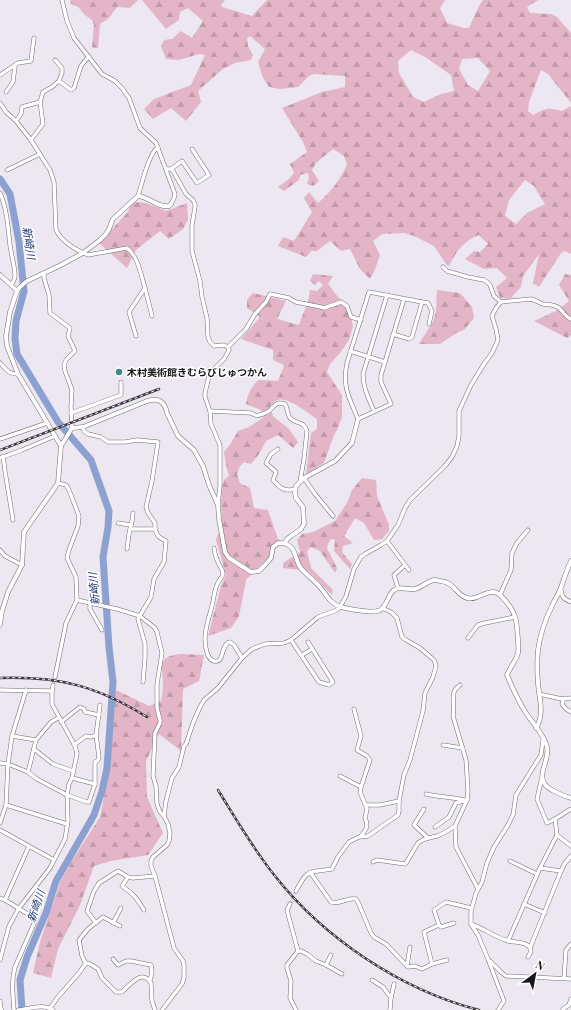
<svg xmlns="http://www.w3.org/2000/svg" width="571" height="1010" viewBox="0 0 571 1010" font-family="'Playfair Display','Noto Sans JP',serif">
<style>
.forest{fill:url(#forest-firs);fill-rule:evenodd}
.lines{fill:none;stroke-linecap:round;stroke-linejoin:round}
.river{stroke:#8da1d0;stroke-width:7}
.minor-tunnel{stroke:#ccc8d1;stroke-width:3.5;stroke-dasharray:3.5 2;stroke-linecap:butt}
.minor-casing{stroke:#6f6b73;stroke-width:4.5}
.tertiary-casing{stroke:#6f6b73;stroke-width:5}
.minor{stroke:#fff;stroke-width:3.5}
.tertiary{stroke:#fff;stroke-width:4}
.rail-casing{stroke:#3d3a3f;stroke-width:2.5}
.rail{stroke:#fff;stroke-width:1;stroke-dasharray:3;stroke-linecap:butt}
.poi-dot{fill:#41898d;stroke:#fff;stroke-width:1.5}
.labels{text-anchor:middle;stroke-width:3;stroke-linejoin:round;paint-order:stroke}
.poi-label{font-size:10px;font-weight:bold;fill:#181619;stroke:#fff;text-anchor:start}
.water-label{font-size:11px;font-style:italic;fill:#243973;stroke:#fff}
</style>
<defs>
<pattern id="forest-firs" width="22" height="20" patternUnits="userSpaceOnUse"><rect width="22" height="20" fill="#e3b5c7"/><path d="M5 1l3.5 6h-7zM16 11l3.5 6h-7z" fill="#c29baa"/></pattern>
</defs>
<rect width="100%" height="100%" fill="#ece7f1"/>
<g class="forest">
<polygon points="70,0 138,0 130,8 117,7 109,18 100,24 98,48 92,48 94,25 92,20 85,15 78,7 71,4"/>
<path d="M142,0H225L221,5L222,7L252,16L267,0H445L440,8L447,23L464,28H469C474,18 477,8 483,0H538L527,7L530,13L551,14L557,17L571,33V103L548,74L541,70L529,102L528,111L533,115C546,108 547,107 562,111L571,106V254L565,251L561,253L539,287L533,283L539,254L523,276L521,287L510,299L500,298L496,287L507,278L497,268L484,269L465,259L474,251L480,252L488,244L479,235C464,241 456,251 449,266L447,265L434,246L414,236L404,233L382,234L373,241L380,255L374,272L370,279L360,269L350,249L341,251L330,241L317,251H311L306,257L278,246L283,237L294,241L312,212L304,198L309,192L318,203C330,193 341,179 347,164L344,156L333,149L316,163L312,170L319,181L313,186L307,184L309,178L308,173L300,175L299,180L284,191L278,187L289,179L294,173L290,164L307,152L303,142L282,108L322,92L345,87V76L314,74L309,76L298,87L280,89L269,87L263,78L258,62L265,49L250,36L247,38L248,46L253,55L251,60L235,63L223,69L198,91L201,102L186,121L171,108L153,119L144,109L154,99L191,85L205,55L199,54L179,60L166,59L161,46L164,40L172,39L181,31L192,38L203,21L188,8L180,12L179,20L166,29ZM411,50L425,57L451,75L454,91L441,94L424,102L413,97L399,73L398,61ZM478,58L490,71L478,91L468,85L459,69L462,59ZM525,180L534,186L539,195L545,204L527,213L516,224L505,216L509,200Z"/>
<polygon points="137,202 146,203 166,211 187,203 188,220 183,229 169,239 160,231 136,250 127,268 99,243 128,212 130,205"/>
<path d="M313,274L333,276L328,284L338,297L347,303L353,326L349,340L340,353L330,364L327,372L342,395V417L337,430L334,435L324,463L306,474L311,433L317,429V419C308,413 288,396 277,400C275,401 272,404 270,406L273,416L289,429L298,442L293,448L278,435L266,441L259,454L251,464L244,462L240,466L237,474L240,483L250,488L254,508L268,510L278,539L281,541L274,551L246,580L239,616L231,628L208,636L221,586L226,575L216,540L222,524L221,504L222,487L224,480L229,476L226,465L224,452L231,443L238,431L249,427L264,417L261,410L246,404C248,393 251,388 258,380L278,381L284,366L282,364L273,360V350L241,339L260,317L247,308V300L253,293L286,301L277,319L299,325L308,301L310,290L317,291L323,285L319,281L315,285L310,281Z"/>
<polygon points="565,274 571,275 571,335 567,338 534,321 556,311 569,301 559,285"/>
<path d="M437,290L460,293L472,307L474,318L464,330L456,333L440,344H419C423,336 433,324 435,316C437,308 436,299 437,290Z"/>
<polygon points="362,478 376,480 377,496 389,525 389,531 382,539 374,540 364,523 355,518 344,536 353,543 343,546 342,552 352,564 350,569 334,551 335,540 331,539 328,544 327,548 337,568 335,573 320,551 311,547 307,551 311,568 333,590 332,595 308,571 283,568 283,563 300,552 297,540 302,534 313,532 335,521 347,503 352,490"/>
<path d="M181,654L204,655L199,681L183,689L181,751L159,734L146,761L147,797L163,833L148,855L111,861L94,866L80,905L58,949L51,978L33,973L40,942L60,882L73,859L100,817L109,771L116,690L149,706L161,701C162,696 163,690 163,685C163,667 156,656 181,654Z"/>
</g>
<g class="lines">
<polyline class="river" points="0,179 10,194 19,242 24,291 16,321 15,339 17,354 58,422 91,460 109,511 108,527 103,557 109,647 113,682 107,768 102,791 94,815 56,881 46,913 27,957 20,980 22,1010"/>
<g class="minor-tunnel">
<polyline points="53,685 55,677"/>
<polyline points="290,904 296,891"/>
</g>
<defs>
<g id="minor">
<polyline points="62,0 67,21 74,38 102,74 115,81 122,88 129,98 140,128 156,143 175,194 174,198 171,204"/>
<polyline points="0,75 18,63 31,61 34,38"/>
<polyline points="59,81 71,90 74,88 81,66 89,56"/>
<polyline points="6,92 13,82 15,66"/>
<path d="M0,103L6,112L16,121L31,140L50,170L54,182L56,230C62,242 76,250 88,255L127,248C138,256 141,275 145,288L129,312L136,336"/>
<polyline points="16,121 21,114 22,107 40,102 43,92 52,87 59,81 62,73 62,68 55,60"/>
<polyline points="31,140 43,124 40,102"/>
<polyline points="166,169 171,169 173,171 186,194 193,200 195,204 195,207 192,225 192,251 200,281 202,297 207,318 208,337 210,342 214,346 224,345 228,347"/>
<polyline points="171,169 182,161 197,183 209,175 192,149"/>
<polyline points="7,170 40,154"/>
<path d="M0,193C7,209 8,227 10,245C11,255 15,266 15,276C15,279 13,282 11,285"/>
<path d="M138,196C142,184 148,155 158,147"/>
<polyline points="443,267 447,271 468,277 484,280 487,282 490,285 494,296 501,302"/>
<polyline points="44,273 44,278 49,295 50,313 70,328 68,336 75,351 66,360 64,365 65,371 72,390 71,407 72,428"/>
<polyline points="145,288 152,316"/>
<polyline points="422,302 428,303 432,311 429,324"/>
<path d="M393,334L409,339L412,337L422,302L369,292L347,363C342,387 349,397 358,419L391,404L381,382V375L404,299"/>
<polyline points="350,351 385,362"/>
<path d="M0,363C7,370 8,374 18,374"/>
<path d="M210,411L251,413C256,416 257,416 263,414C265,413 266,413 269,411C275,406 275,401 285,404C288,408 287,416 291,419C297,424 304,421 307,431L304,459L300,482"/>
<path d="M374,411C369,399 363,388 363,374L387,295"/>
<polyline points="71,413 121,395 121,382"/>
<polyline points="83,427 84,431 88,434 101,437 108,442 125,442 137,440 158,442 152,481 146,507 148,513 155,523 155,529 157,534 159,537 166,541 164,562 154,579 151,597 138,619 145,644 145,658 143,682"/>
<polyline points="0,439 47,423"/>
<path d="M278,449L271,454L266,463L276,472L273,480C280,488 284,492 295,489"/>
<polyline points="3,456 5,471 13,520"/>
<polyline points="0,458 22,450 55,436"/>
<polyline points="304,478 315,494 333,516"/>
<polyline points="218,504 220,486 220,446 219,443 211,424 210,411 205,397 205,393 209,376 211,372 224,359 229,350 228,347 246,329 255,314 266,302 270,294 289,298 296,302 321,307 324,308 341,302 347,306 351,317 361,320"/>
<polyline points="118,523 131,525"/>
<polyline points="130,529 155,529"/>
<polyline points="387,541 409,570"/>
<path d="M214,548C215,556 217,561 221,568C222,570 223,571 223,574C222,578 218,581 217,585C214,591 214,599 212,606C210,614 207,622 206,630C204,638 205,659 214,661C225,664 220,644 230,642L234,645L242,658"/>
<polyline points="127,549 129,534 132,521 133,513"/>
<polyline points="0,550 5,556 22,565"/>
<polyline points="398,588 394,575 405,565"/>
<path d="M560,590H561C562,598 564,599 571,602"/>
<polyline points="500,595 511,570 512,553 517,543 528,530"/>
<polyline points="77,600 117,609 140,616 155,628 157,632 162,653 157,684 157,708 160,720 160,723 155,733 153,776 156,786 157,804 160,812 164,816 168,824 170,833 169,841 167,845 153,857 151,861 151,866 155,876 174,948 183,961 184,965 184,978 182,984 162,1010"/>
<polyline points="90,602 90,609 102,630"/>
<polyline points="468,638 478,625 485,623 515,617"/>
<polyline points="291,640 319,682 329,685 333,682 308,642"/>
<polyline points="302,655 312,649"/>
<polyline points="55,677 66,623 77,600 76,577 67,558 69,550 78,526 79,516 69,490 66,485 58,483"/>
<path d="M460,685C458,687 456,688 455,690C451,697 455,708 453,716L466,760L468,790L467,800L455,826L456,847L478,889"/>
<polyline points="0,690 52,691"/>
<polyline points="539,694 562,699 571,698"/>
<polyline points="565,698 563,701 562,704 566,709 571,712"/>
<path d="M354,709L361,736L357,750L367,756L370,760L361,787L360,792L367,809L365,818C369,827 366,829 361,836"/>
<polyline points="61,722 80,707 84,709 85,712 99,715"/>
<polyline points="12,736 36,740"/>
<polyline points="74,745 86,736 91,737 96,735"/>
<polyline points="443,745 463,748"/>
<polyline points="34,749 53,764 73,771"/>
<polyline points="0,763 8,764 28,772 37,779 67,795 87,802 89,802 95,784 95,762 98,760 99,757 96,735 100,705"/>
<polyline points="28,772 36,740 51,722 58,718"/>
<polyline points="340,776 361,787"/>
<polyline points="542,777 537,799 547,823 555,819"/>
<polyline points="72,778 95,784"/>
<path d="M426,794C438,797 451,797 464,800"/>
<polyline points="6,805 67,824"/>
<polyline points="366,805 380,805 399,801"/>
<polyline points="424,809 414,825 428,838"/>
<path d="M164,816L166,801L172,778L179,767L184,746L186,744L193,723L200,707L204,700L218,688L242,658L252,649L265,644L284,643L291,640L318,617L337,610L340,607L346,596L354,569L361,557L365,554L381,545L387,541L398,525L405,508L410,500L445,466L452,457L457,446L459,436V411L471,385L484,364L492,353L498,340L496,329L492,316L496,308L501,302L531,299C536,300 539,303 543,304C549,305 554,304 559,308C564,312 565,317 571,319"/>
<polyline points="0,823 6,805 8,764 12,736 26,690"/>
<polyline points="435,827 449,817 456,803 467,800"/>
<polyline points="0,830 54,860"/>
<polyline points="557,835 571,846"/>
<polyline points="510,861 537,874"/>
<path d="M373,862L377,860L405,864L406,863L418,843C424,838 430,838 437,836C443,834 449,830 455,826"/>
<polyline points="540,868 561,871"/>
<path d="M310,872L331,902C339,905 347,897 356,899L358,902L371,933L374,937L386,944L408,967L415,966L422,969L432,964L447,960"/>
<path d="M128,877L122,886C134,894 137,899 144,910"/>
<path d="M296,891C308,868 308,873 332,869L338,857L349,842L359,837L368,836L398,815L399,811V801L404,775L410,760L423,711L425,693L433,677L436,666L434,660L420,648L406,640L402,637L397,618L391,612L382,608"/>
<path d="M0,898L5,900L36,919L15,967C11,981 13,995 14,1010"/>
<polyline points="5,900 29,846"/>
<polyline points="290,904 287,910 298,951 287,965 287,968 291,981 290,998 296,1010"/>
<polyline points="524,904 545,913"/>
<polyline points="96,923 87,911 94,891 99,883 118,871 128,877 133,878 155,876"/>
<polyline points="113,923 121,908"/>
<polyline points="454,923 441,927 439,925 434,910 446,902 471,908"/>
<path d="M471,924C484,928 495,938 509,941C515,943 526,941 530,948C532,951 530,954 528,957"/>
<polyline points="508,941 540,868 557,835 555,819 571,809"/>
<polyline points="530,948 561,871 565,863 571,856"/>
<polyline points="298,951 301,951 307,954 316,961 326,965 342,974"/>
<polyline points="113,959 118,965 126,961 131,961 151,965 152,973 150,980"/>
<polyline points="0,960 9,926 19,908 50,868 65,839 68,821 67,795 69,784 72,778 77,754 75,746 52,704 52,691 53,685"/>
<polyline points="490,961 501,972 506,976 571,979"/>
<polyline points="86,964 82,956 79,940 88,929 103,917 120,926"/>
<polyline points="432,964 424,932 439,925"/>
<polyline points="326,965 331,955"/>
<polyline points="407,966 410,947"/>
<polyline points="564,978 566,950 571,944"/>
<polyline points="372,980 383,987 391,998"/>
<polyline points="0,1001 1,1010"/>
<path d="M50,1008L58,997L79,973L86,963L90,964L98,969L102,978L116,992H122L124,990C132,983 142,969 151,983L152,1001L155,1010"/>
<polyline points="563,1009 569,1005 571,999"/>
<path d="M18,1010C28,1009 44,1003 53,1010"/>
<polyline points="390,1010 391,998 394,984"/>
<polyline points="498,1010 504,1001 488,959 478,935 471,924 471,911 476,893 482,882 487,863 494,847 508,825 513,815 516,795 541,755 543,740"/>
</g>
<g id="tertiary">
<polyline points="0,275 11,285 17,291"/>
<path d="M61,446L72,428L83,427L147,401C158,398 164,400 167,413L178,436L194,450L203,466L209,485L218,505L219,519L225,552L229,558L251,572L259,571L264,566L271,558L273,547L278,543C297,543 293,555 300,567C305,574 314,580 320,587C326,594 330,604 341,607C348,609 371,613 377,611C380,611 383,608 384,606C388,601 389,594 394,590C400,586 408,590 415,589C422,587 428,581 434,580C436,580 438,580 440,581C455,582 456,595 467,598C477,601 484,591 494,592C501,593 513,609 515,617C517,621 519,648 518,653C516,661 510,667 507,675C512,687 519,702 526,713C533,724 544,734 547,747C550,759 538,772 544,783C548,790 564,796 571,798"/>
<polyline points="285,543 287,539 291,536 301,529 304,524 303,507 296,498 295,493 296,486 304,478 335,461 352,443 358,419"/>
<path d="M0,625L2,611L8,592L22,565L24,532L58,483L61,446L18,374L7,346L6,336L10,312L17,291L20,287L27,281L59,266L83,253L100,240L106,234L109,229L113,219L138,196C150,197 157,208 169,206L171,204"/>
<path d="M536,728C545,714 539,698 538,683C537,672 537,661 538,650C540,635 545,620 552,606C554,601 558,595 560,590C564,580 566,571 571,561"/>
<polyline points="0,1009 1,1010"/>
</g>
</defs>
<use href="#minor" class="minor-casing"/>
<use href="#tertiary" class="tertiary-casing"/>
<use href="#minor" class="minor"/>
<use href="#tertiary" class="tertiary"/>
<defs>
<g id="rail">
<polyline points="0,450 159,389"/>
<path d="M0,678C59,676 97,686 147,717"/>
<path d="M218,790C236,819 253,849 275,876C324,938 401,990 479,1010"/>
</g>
</defs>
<use href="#rail" class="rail-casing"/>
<use href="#rail" class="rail"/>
</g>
<circle class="poi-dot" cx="119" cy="372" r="4"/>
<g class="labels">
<g class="poi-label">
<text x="127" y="376">木村美術館きむらびじゅつかん</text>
</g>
<g class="water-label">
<text transform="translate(29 243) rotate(82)" y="4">新崎川</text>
<text transform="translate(94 589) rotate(-95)" y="4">新崎川</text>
<text transform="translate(36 906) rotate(-71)" y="4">新崎川</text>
</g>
</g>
<g transform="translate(535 974) rotate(32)" stroke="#ffffff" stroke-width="3" paint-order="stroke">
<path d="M0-3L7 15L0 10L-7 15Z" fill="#181619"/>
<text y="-6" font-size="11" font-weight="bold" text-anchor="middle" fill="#181619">N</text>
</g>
</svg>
